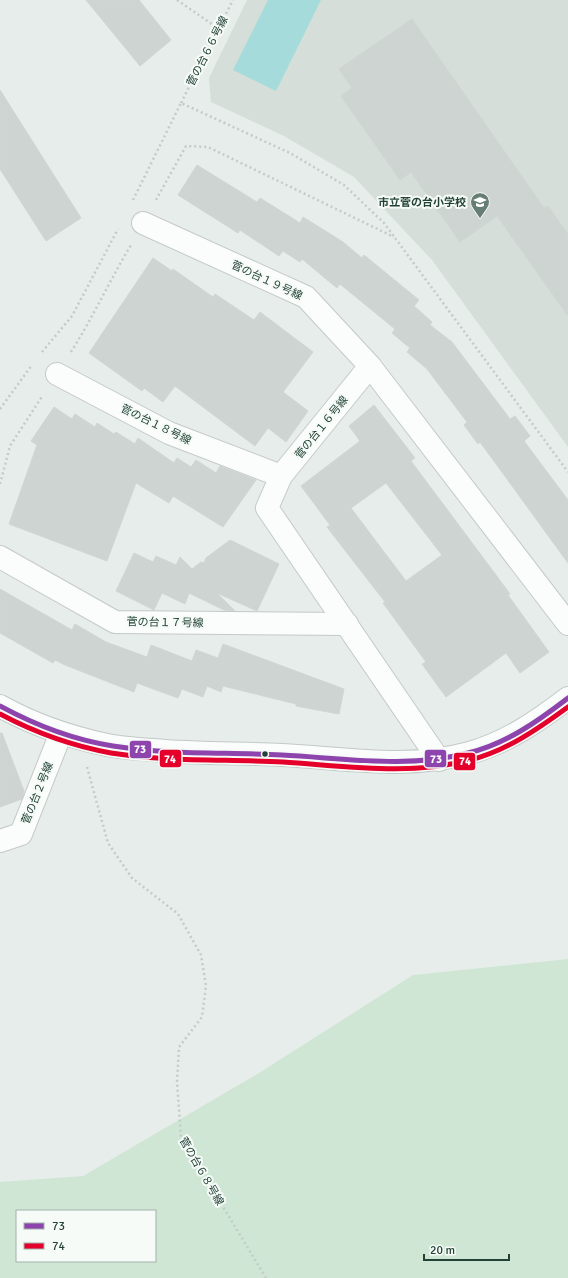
<svg xmlns="http://www.w3.org/2000/svg" width="568" height="1278" viewBox="0 0 568 1278" font-family="Signika,'Noto Sans JP',sans-serif">
<style>
.built{fill:#d5ded9}
.green{fill:#d0e6d5;fill-rule:evenodd}
.water{fill:#a6dbdc}
.building{fill:#ced4d1;stroke:#d0d6d3;fill-rule:evenodd}
.lines{fill:none;stroke-linecap:round;stroke-linejoin:round}
.street-casing{stroke:#c4cac7;stroke-width:24}
.secondary-casing{stroke:#c2cac7;stroke-width:24}
.path{stroke:#c2ccc7;stroke-width:2.5;stroke-dasharray:2 3;stroke-linecap:butt}
.street{stroke:#fbfcfc;stroke-width:22}
.secondary{stroke:#fbfcfc;stroke-width:22}
.bus-1-casing{stroke:#f6fbf8;stroke-width:8}
.bus-2-casing{stroke:#f6fbf8;stroke-width:8}
.bus-1{stroke:#8e44ad;stroke-width:5}
.bus-2{stroke:#e4002b;stroke-width:5}
.bus-dot{fill:#224236;stroke:#f6fbf8;stroke-width:1.5}
.labels{text-anchor:middle;stroke-width:4;stroke-linejoin:round;paint-order:stroke}
.street-label{font-size:11px;fill:#224236;stroke:#f6fbf8}
.poi-label{font-size:11px;font-weight:bold;fill:#224236;stroke:#f6fbf8;text-anchor:end}
.line-badge{stroke:#f6fbf8;stroke-width:1.5}
.badge-label{font-size:11px;text-anchor:middle;font-weight:bold;fill:#fff}
</style>
<rect width="100%" height="100%" fill="#e7edea"/>
<polygon class="built" points="247,0 568,0 568,447 432,260 354,177 284,136 211,102 209,78"/>
<path class="green" d="M568,959V1278H0V1182L83,1176L259,1073L413,975ZM17,1211H155V1261H17Z"/>
<polygon class="water" points="268,0 321,0 276,91 233,70"/>
<g class="building">
<polygon points="86,0 139,0 171,40 140,66"/>
<polygon points="412,19 544,208 548,206 568,234 568,316 497,216 460,242 411,172 400,180 341,96 352,88 339,69"/>
<polygon points="0,90 81,218 46,241 0,169"/>
<polygon points="197,165 257,202 260,198 300,223 303,217 343,242 362,258 364,255 419,300 414,306 432,322 430,325 452,342 510,419 515,416 530,436 524,441 568,500 568,563 480,442 478,444 464,425 467,422 427,369 407,352 410,348 392,333 395,329 340,284 337,288 302,259 300,262 283,251 279,256 240,230 238,233 178,195"/>
<polygon points="153,258 172,271 173,269 213,297 215,294 254,320 260,312 313,352 283,392 308,411 286,442 268,428 255,446 175,386 163,402 144,388 142,391 89,353"/>
<path d="M374,405L415,458L411,461L496,575L510,594L508,595L549,652L520,673L506,653L446,697L422,664L426,662L383,603L385,602L327,527L330,525L301,486L360,441L349,426ZM386,483L442,555L406,581L351,508Z"/>
<polygon points="54,407 72,419 75,414 95,427 97,423 114,434 116,432 135,444 138,438 174,463 177,458 191,467 196,460 216,473 220,466 256,480 223,527 173,496 169,503 136,483 107,561 9,524 37,445 31,441"/>
<polygon points="230,540 279,564 257,611 217,593 235,611 224,610 189,593 185,604 162,593 154,610 116,591 134,553 153,562 156,556 176,565 180,557 192,569 201,562 204,563 206,558"/>
<polygon points="0,589 72,630 75,624 106,642 147,657 151,645 192,661 196,650 218,658 223,644 344,689 339,714 296,706 296,704 223,686 221,692 207,686 203,697 182,689 178,698 137,683 134,692 65,665 55,660 53,663 0,633"/>
<polygon points="0,733 2,733 24,791 22,799 0,807"/>
</g>
<g class="lines">
<defs>
<g id="street">
<polyline points="143,223 306,297 370,366"/>
<polyline points="57,374 169,433 281,476"/>
<polyline points="0,557 115,622 347,624"/>
<polyline points="439,760 267,508 281,476 370,366 568,624"/>
<polyline points="0,841 21,834 61,733"/>
</g>
<path id="secondary" d="M0,706C34,725 70,737 107,745C122,748 138,749 153,750C196,754 239,753 282,755C345,758 406,770 469,753C506,743 538,721 568,698"/>
</defs>
<use href="#street" class="street-casing"/>
<use href="#secondary" class="secondary-casing"/>
<g class="path">
<polyline points="177,0 219,29"/>
<polyline points="181,103 233,0"/>
<polyline points="133,200 181,103 290,153 344,185 384,223 568,472"/>
<polyline points="156,200 186,146 208,147 394,237"/>
<polyline points="42,352 72,316 118,229"/>
<path d="M71,352C93,317 110,280 131,245"/>
<polyline points="0,409 32,365"/>
<polyline points="0,484 10,446 43,395"/>
<polyline points="87,767 108,843 132,878 178,914 201,955 206,986 202,1017 179,1047 177,1082 181,1137 266,1278"/>
</g>
<use href="#street" class="street"/>
<use href="#secondary" class="secondary"/>
<defs>
<path id="bus-1" d="M0,706C35,725 74,740 113,746C169,755 226,752 282,755C344,758 407,769 468,753C506,744 538,721 568,698"/>
<path id="bus-2" d="M0,714C34,732 72,746 111,753C168,762 226,759 283,762C346,766 409,776 470,760C506,751 538,729 568,707"/>
</defs>
<use href="#bus-1" class="bus-1-casing"/>
<use href="#bus-2" class="bus-2-casing"/>
<use href="#bus-1" class="bus-1"/>
<use href="#bus-2" class="bus-2"/>
</g>
<defs>
<symbol id="school-pin" viewBox="-11 -11 22 30"><path d="M0 17L-7.5 6A9.5 9.5 0 1 1 7.5 6Z" fill="#677e75" stroke="#f6fbf8"/><path d="M0-5L7-2L0 1L-7-2ZM-4 1L0 2.5L4 1V4Q0 6-4 4Z" fill="#fff"/></symbol>
</defs>
<g fill-rule="evenodd">
<use href="#school-pin" x="469" y="191" width="22" height="30"/>
</g>
<circle class="bus-dot" cx="265" cy="754" r="3.5"/>
<g class="labels">
<g class="street-label">
<text transform="translate(207 51) rotate(-63)" y="4">菅の台６６号線</text>
<text transform="translate(267 280) rotate(25)" y="4">菅の台１９号線</text>
<text transform="translate(156 424) rotate(26)" y="4">菅の台１８号線</text>
<text transform="translate(321 427) rotate(-51)" y="4">菅の台１６号線</text>
<text transform="translate(165 622) rotate(1)" y="4">菅の台１７号線</text>
<text transform="translate(37 793) rotate(-68)" y="4">菅の台２号線</text>
<text transform="translate(202 1171) rotate(60)" y="4">菅の台６８号線</text>
</g>
<g class="poi-label">
<text x="466" y="206">市立菅の台小学校</text>
</g>
</g>
<g class="line-badge">
<rect x="129" y="740" width="23" height="19" rx="4" fill="#8e44ad"/>
<rect x="159" y="749" width="23" height="19" rx="4" fill="#e4002b"/>
<rect x="424" y="749" width="23" height="19" rx="4" fill="#8e44ad"/>
<rect x="453" y="752" width="23" height="19" rx="4" fill="#e4002b"/>
</g>
<g class="badge-label">
<text x="140" y="753">73</text>
<text x="170" y="763">74</text>
<text x="436" y="763">73</text>
<text x="465" y="765">74</text>
</g>
<rect x="16" y="1210" width="140" height="52" fill="#f6fbf8" stroke="#a1b1aa"/>
<rect x="24" y="1223" width="20" height="6" fill="#8e44ad" stroke="#a1b1aa"/>
<text x="52" y="1230" font-size="12" fill="#224236">73</text>
<rect x="24" y="1243" width="20" height="6" fill="#e4002b" stroke="#a1b1aa"/>
<text x="52" y="1250" font-size="12" fill="#224236">74</text>
<path d="M424 1254v6h85v-6" fill="none" stroke="#224236" stroke-width="2"/>
<text x="430" y="1254" font-size="12" fill="#224236" stroke="#f6fbf8" stroke-width="3" paint-order="stroke">20 m</text>
</svg>
